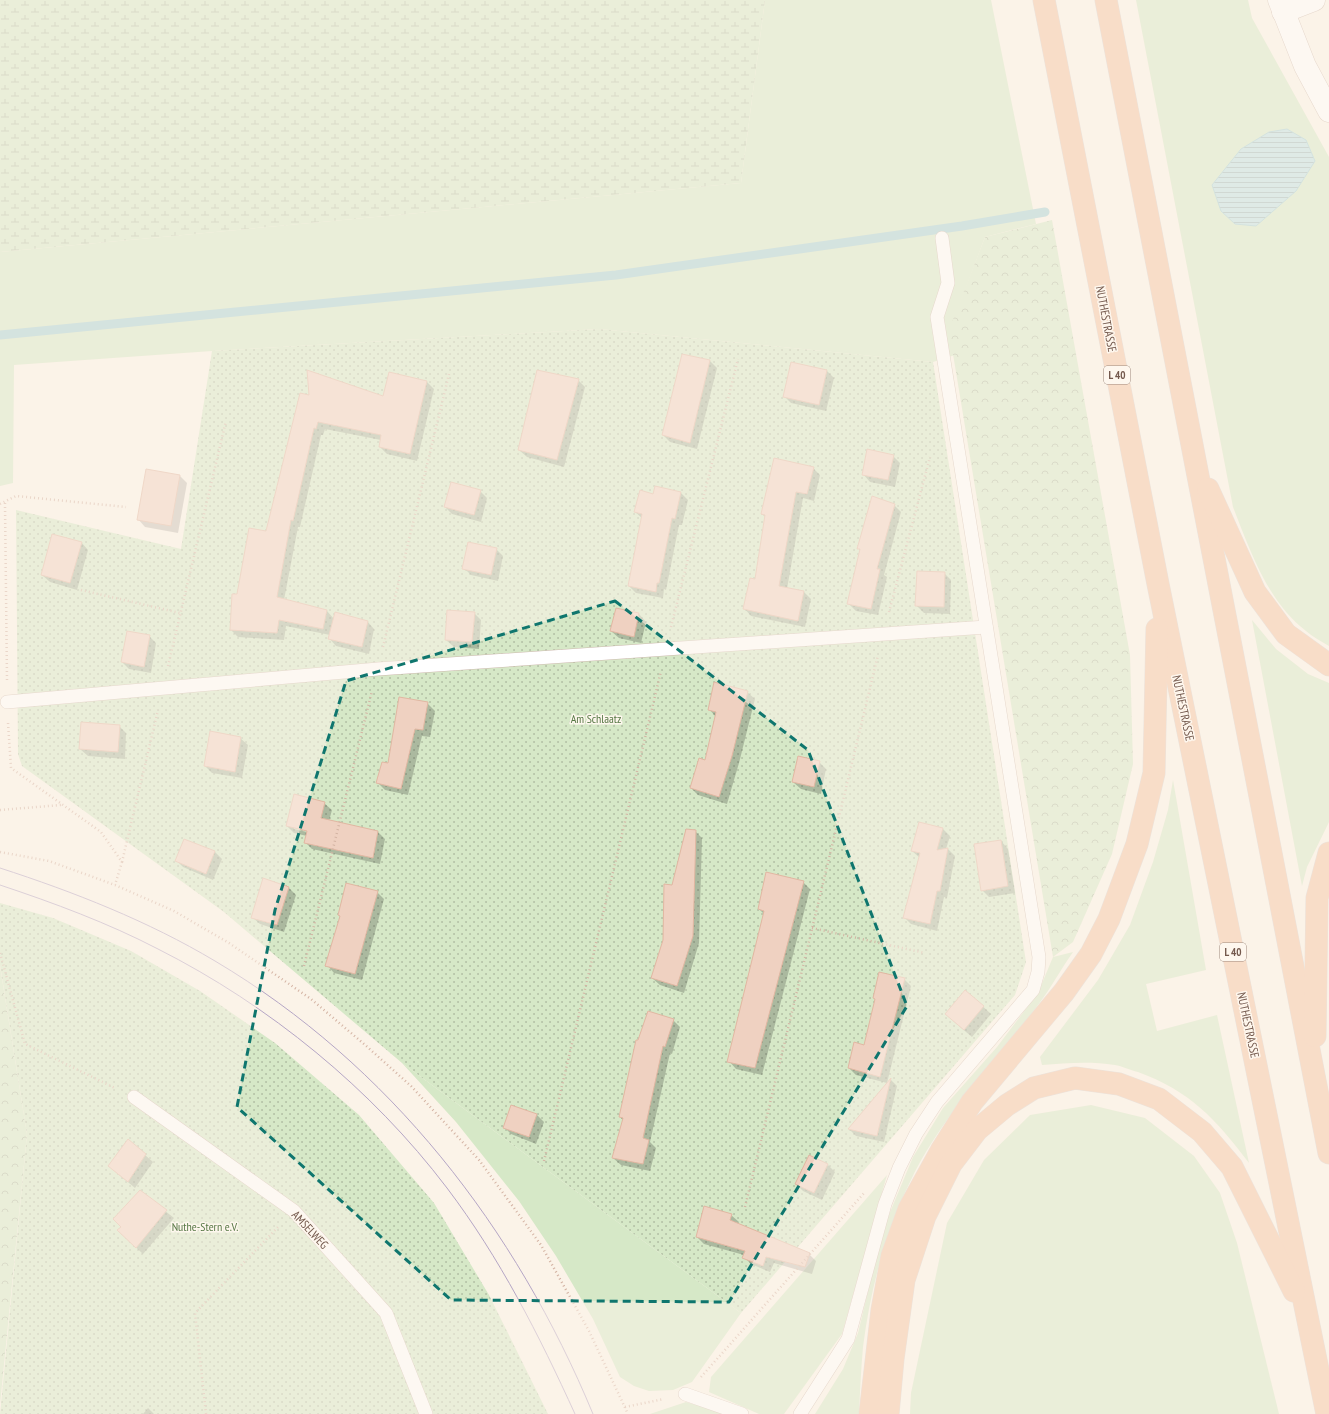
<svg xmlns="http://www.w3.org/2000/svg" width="1329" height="1414" viewBox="0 0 1329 1414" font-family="'PT Sans Narrow',sans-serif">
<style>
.grass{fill:#d6e8c7}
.forest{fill:url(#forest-crowns)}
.wetland{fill:url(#wetland-marsh)}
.garden{fill:url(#garden-dots)}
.water{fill:url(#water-rules);stroke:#a4d0d5}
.shadow{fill:#0003;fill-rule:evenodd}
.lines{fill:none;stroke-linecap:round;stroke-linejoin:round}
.stream{stroke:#a4d0d5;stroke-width:9}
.building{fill:#efd1c1;stroke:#e1b7a2}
.service-casing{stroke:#cdbaae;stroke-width:14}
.minor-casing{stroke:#cdbaae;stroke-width:23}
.tertiary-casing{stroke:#cdbaae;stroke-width:23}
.trunk-casing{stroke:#d8d1cd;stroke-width:23}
.path{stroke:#d4b4a4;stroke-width:2.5;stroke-dasharray:1 3;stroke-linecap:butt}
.service{stroke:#fff;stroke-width:13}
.minor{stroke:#fff;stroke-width:22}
.tertiary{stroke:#fff;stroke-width:22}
.trunk{stroke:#f4c3a3;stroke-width:22}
.tram{stroke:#b5a6c5;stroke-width:1}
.marked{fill:none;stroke:#0f766e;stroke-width:3;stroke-dasharray:8 5;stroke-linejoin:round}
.labels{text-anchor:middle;stroke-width:3;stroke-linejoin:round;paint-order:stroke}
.shield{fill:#fef7ee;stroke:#9d887d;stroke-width:1}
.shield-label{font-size:11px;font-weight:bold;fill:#74594d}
.street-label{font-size:12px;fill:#74594d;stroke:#fef7ee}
.park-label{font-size:12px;fill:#577845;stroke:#fef7ee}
</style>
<defs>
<pattern id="forest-crowns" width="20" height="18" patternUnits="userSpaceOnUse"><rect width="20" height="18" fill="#d6e8c7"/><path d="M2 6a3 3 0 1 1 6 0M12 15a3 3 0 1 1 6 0" fill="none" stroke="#b2bfa4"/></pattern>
<pattern id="wetland-marsh" width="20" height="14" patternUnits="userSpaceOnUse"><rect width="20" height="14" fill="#d6e8c7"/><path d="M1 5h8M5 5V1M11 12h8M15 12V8" fill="none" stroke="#b2bfa4"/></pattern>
<pattern id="garden-dots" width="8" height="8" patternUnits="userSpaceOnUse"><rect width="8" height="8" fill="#d6e8c7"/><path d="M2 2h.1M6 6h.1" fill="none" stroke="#b2bfa4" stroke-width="1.8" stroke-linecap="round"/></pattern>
<pattern id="water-rules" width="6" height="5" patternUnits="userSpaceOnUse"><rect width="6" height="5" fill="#bde0e4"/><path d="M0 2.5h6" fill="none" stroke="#9eb9bb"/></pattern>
</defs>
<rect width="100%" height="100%" fill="#fbf3e8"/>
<g class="grass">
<polygon points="765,0 991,0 1036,224 985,237 950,330 955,355 933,362 599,329 212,351 14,365 13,483 0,486 0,252 741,183"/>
<path d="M1136,0H1248L1252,18L1329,157V646C1321,641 1313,637 1306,631C1267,601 1250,550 1233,507Z"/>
<polygon points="1252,620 1276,649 1308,674 1329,683 1329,822 1307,867 1302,886"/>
<path d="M1173,780L1206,970L1146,984L1157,1031L1217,1015L1249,1163C1216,1119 1190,1091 1138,1072C1130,1070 1122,1066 1115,1065C1090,1061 1066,1063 1042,1065L1040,1057L1098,980L1130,925L1153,862L1168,810Z"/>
<path d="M1073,952C1061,969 1051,988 1038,1005C995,1063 941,1116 910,1182C885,1233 870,1291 863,1347C861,1369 860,1392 859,1414H815L843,1369L858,1333L883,1229L913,1157L943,1108L997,1047L1038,993L1053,957Z"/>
<polygon points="402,1063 741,1313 692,1382 673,1390 649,1391 634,1386 620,1377 593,1319 556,1256 519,1201 456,1122"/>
<polygon points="1091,1105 1145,1118 1194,1156 1220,1193 1237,1243 1279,1414 910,1414 911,1393 947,1223 984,1160 1030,1115"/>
<polygon points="887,1175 842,1334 784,1414 759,1414 709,1392 711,1377"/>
<polygon points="686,1402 727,1414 650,1414"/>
</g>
<g class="forest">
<polygon points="1052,220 1130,655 1133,764 1112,854 1073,942 1053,957 949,330 985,237"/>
<polygon points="0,966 27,1134 0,1405"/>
</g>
<polygon class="wetland" points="0,0 765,0 741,183 0,252"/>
<g class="garden">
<polygon points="599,329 933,362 1026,962 1015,995 741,1313 402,1063 224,912 22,766 18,754 16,510 181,549 212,351"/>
<polygon points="0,903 53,918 131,951 200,991 275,1043 359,1115 434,1203 489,1295 548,1414 0,1414 27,1134 0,965"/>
</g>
<polygon class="water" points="1287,129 1306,140 1315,161 1296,191 1256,226 1235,224 1221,211 1212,185 1241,149 1269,132"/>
<g class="shadow">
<polygon points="683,355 710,361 717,368 697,449 670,442 663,435"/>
<polygon points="827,371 834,378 826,411 791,403 784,396"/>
<polygon points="578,380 585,387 564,467 527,457 519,450"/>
<polygon points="427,382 434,389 417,461 387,454 380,447 381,440 325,429 323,435 321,435 300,527 298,527 284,600 327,611 334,619 367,621 374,629 369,654 336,646 329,638 330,635 286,626 284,640 238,637 231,630 238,595 267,533 310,396 383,398"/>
<polygon points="893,456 900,463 895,487 870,482 863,474"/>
<polygon points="813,468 820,475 814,501 803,498 787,589 804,592 811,599 805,627 751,616 744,608 756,581 766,518 762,514"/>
<polygon points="180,476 187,483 178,533 145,527 138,519"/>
<polygon points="656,487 681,493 688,500 682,525 679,525 666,590 664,589 663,598 636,593 629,586 642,518 635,512 654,495"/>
<polygon points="480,491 487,498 481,522 452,514 445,507"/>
<polygon points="894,505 901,512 884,575 887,577 878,615 856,611 849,604 861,551 858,548"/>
<polygon points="81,542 88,550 77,590 50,582 42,575"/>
<polygon points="496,549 503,556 498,581 471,575 464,568"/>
<polygon points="944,573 951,580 950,614 924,613 916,605"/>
<polygon points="474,613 481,620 479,649 454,647 446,640"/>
<polygon points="639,614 646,622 641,643 619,638 611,631"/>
<polygon points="149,636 156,643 151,673 129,669 122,662"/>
<polygon points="747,692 755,699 739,763 727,804 698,795 691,788 706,761 716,717 709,709"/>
<polygon points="427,703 435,711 430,737 422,736 408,795 385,790 377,782"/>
<polygon points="119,726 126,733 125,759 88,756 80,749"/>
<polygon points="240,738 248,745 242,778 212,773 205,766"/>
<polygon points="819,762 826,769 821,794 801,789 793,782"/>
<path d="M324,803L332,810L329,821L378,832L385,839L380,864L312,849L305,842L307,836L294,833L287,826ZM294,827L312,831L311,833L294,829Z"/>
<polygon points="943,829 950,836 946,849 948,849 955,856 947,898 944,897 937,931 911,924 904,917 920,858 912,851"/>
<polygon points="695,831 702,838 699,943 684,993 660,985 652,978 664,940 672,886"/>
<polygon points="184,840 215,852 222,859 213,880 183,867 176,860"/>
<polygon points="1001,841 1008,849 1015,893 989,897 982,890"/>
<polygon points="803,882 810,889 762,1075 736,1069 729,1061 764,914 759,909"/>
<polygon points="288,887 296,895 284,932 260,924 252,917"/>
<polygon points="377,892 384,899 362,980 334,973 327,965 340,916 339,915"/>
<polygon points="904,979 911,986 887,1083 856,1075 849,1068 865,1046"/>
<polygon points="966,991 991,1014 972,1037 953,1021"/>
<polygon points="673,1020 680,1027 672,1054 670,1053 650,1142 656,1148 650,1171 621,1165 613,1158 623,1120 620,1117"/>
<polygon points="891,1080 897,1086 884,1142 856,1136 849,1129"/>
<polygon points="511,1106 537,1115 544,1122 536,1144 511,1134 504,1127"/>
<polygon points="129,1141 153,1162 135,1188 109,1166"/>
<polygon points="828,1165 835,1172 822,1200 803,1191 796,1184"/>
<polygon points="140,1191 174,1218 143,1254 125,1237 122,1227"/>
<polygon points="731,1215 739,1222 738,1224 809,1254 816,1261 812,1274 774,1263 770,1272 751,1264 744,1257 744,1255 704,1244 697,1237"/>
<polygon points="148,1408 154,1414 143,1414"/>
</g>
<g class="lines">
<polyline class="stream" points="0,335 616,275 962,226 1045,212"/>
</g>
<g class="building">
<polygon points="682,354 710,360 690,443 662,435"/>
<polygon points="791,362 827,370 819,405 783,397"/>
<polygon points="307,370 383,396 389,372 427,381 410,454 379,447 381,435 318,422 316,429 314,428 293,521 291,520 277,597 327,610 323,629 279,620 277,633 230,630 232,594 237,594 249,528 266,531 300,393 309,395"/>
<polygon points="537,370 579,379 557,460 518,450"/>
<polygon points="867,449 894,455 888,480 862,475"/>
<polygon points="774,458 814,467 807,494 796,492 779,586 804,591 798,621 743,609 750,578 755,579 765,515 761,514"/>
<polygon points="146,469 180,475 171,526 137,520"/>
<polygon points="451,482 481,490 474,515 444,507"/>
<polygon points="655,486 681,492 675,519 672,518 659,583 657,583 656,592 628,586 642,514 634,512 640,490 653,494"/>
<polygon points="872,496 895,504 877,569 880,569 871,609 847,604 860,549 857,549"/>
<polygon points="52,534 82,542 70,583 41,575"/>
<polygon points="468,542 497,548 491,575 462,569"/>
<polygon points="917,571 945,572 944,607 915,606"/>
<polygon points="616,608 639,613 634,637 610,631"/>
<polygon points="447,610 475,612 472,642 445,640"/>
<polygon points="335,612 368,621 362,647 328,639"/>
<polygon points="127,631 150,635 144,667 121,662"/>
<polygon points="714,682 748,691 732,756 719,797 690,788 699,758 705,760 716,712 708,710"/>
<polygon points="399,697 428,702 423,730 415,729 401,789 376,783 382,762 388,763"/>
<polygon points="81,722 120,725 118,752 79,749"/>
<polygon points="210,731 241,737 235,772 204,766"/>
<polygon points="798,756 820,761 814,787 792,782"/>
<polygon points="294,794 325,802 321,818 378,831 373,858 304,843 307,831 286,826"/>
<polygon points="919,822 943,828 937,850 948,848 940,891 937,891 930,924 903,918 920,853 911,851"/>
<polygon points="686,829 696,830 693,936 677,986 651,978 663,940 664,884 672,885"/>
<polygon points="184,839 215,851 206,874 175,861"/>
<polygon points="1001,840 1008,886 981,891 974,844"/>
<polygon points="766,872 804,881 755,1068 727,1062 764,911 758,909"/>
<polygon points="263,878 289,887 277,925 251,918"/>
<polygon points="346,883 378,891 355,974 325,966 340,916 338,915"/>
<polygon points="879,972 905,978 880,1077 848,1068 854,1042 864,1045 875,999 873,998"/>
<polygon points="965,990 984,1006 964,1030 945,1014"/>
<polygon points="648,1011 674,1019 665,1047 663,1046 643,1138 649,1140 643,1164 612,1158 623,1118 619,1117 636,1040 638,1040"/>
<polygon points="891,1078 877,1136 848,1129"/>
<polygon points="511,1105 537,1114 529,1137 503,1128"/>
<polygon points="128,1139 146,1154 128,1182 108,1166"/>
<polygon points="809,1155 828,1164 814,1193 795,1184"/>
<polygon points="140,1190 167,1210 136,1248 117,1230 121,1227 113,1219"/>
<polygon points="704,1206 732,1214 730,1220 810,1253 805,1267 766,1257 763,1266 742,1258 745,1251 696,1237"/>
</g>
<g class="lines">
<defs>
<g id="service">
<polyline points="7,702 378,669 986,627"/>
<polyline points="134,1097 294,1211 386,1313 426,1414"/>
<polyline points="685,1394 742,1414"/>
<polyline points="800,1414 848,1339 885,1204 899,1168 916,1134 937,1102 1033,990 1038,972 1039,957 937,317 948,283 942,238"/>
</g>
<polyline id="minor" points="1283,12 1314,0"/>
<polyline id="tertiary" points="1279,0 1305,66 1329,111"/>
<g id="trunk">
<polyline points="1044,0 1158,584 1327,1414"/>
<polyline points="1106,0 1329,1153"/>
<polyline points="1208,489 1255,592 1286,634 1329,665"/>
<polyline points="1315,1036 1317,898 1329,853"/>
<polyline points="870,1414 882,1310 892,1256 909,1209 941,1151 972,1102 1064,992 1091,954 1109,919 1137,844 1154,773 1157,629"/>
<polyline points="888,1414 893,1359 904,1280 925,1216 951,1164 977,1130 1007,1105 1034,1088 1075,1078 1119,1084 1159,1099 1202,1132 1232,1167 1294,1291"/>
</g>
</defs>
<use href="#service" class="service-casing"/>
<use href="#minor" class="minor-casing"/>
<use href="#tertiary" class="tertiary-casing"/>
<use href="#trunk" class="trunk-casing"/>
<g class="path">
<polyline points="5,503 7,680"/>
<polyline points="0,504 16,496 126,507"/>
<polyline points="81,590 180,613"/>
<polyline points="889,612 930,457"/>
<polyline points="671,627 738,359"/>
<polyline points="383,647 449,374"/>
<polyline points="168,666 226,421"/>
<polyline points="8,723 11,768 101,832 122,862 115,885"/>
<polyline points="0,810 61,805"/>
<polyline points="0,852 49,861 115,885 174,911 229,943 311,999 364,1044 411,1086 479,1160 541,1245 589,1331 628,1414"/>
<polyline points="122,862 158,710"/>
<polyline points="812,928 925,953"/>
<polyline points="0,953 25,1044 115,1088"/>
<polyline points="304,966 372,691"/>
<polyline points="544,1161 661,671"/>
<polyline points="745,1207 878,655"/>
<polyline points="701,1377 865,1192"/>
<polyline points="625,1407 664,1399"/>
<polyline points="206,1414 195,1313 278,1227"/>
</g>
<use href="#service" class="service"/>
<use href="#minor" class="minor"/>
<use href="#tertiary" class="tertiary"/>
<use href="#trunk" class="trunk"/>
<g class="tram">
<path d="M0,868C74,892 148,921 215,961C390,1065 516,1228 593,1414"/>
<path d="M0,885C54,903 108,923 158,949C269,1005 372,1089 447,1188C500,1258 539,1335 575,1414"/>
</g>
</g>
<path d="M0 0H1329V1414H0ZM615,601L808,750L907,1006L729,1302L451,1300L237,1107L275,910L346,681Z" fill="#fbf3e8" fill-opacity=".55" fill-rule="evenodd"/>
<path class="marked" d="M615,601L808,750L907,1006L729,1302L451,1300L237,1107L275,910L346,681Z"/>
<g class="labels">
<g class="shield">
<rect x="1104" y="366" width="26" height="18" rx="3"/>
<rect x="1220" y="943" width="26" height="18" rx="3"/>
</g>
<g class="shield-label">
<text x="1117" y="379">L 40</text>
<text x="1233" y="956">L 40</text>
</g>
<g class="street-label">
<text transform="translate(1106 319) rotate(79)" y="4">NUTHESTRASSE</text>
<text transform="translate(1183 708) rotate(78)" y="4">NUTHESTRASSE</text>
<text transform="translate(1248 1025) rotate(78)" y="4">NUTHESTRASSE</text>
<text transform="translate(310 1230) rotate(47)" y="4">AMSELWEG</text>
</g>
<g class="park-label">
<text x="596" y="723">Am Schlaatz</text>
<text x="205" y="1231">Nuthe-Stern e.V.</text>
</g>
</g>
</svg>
